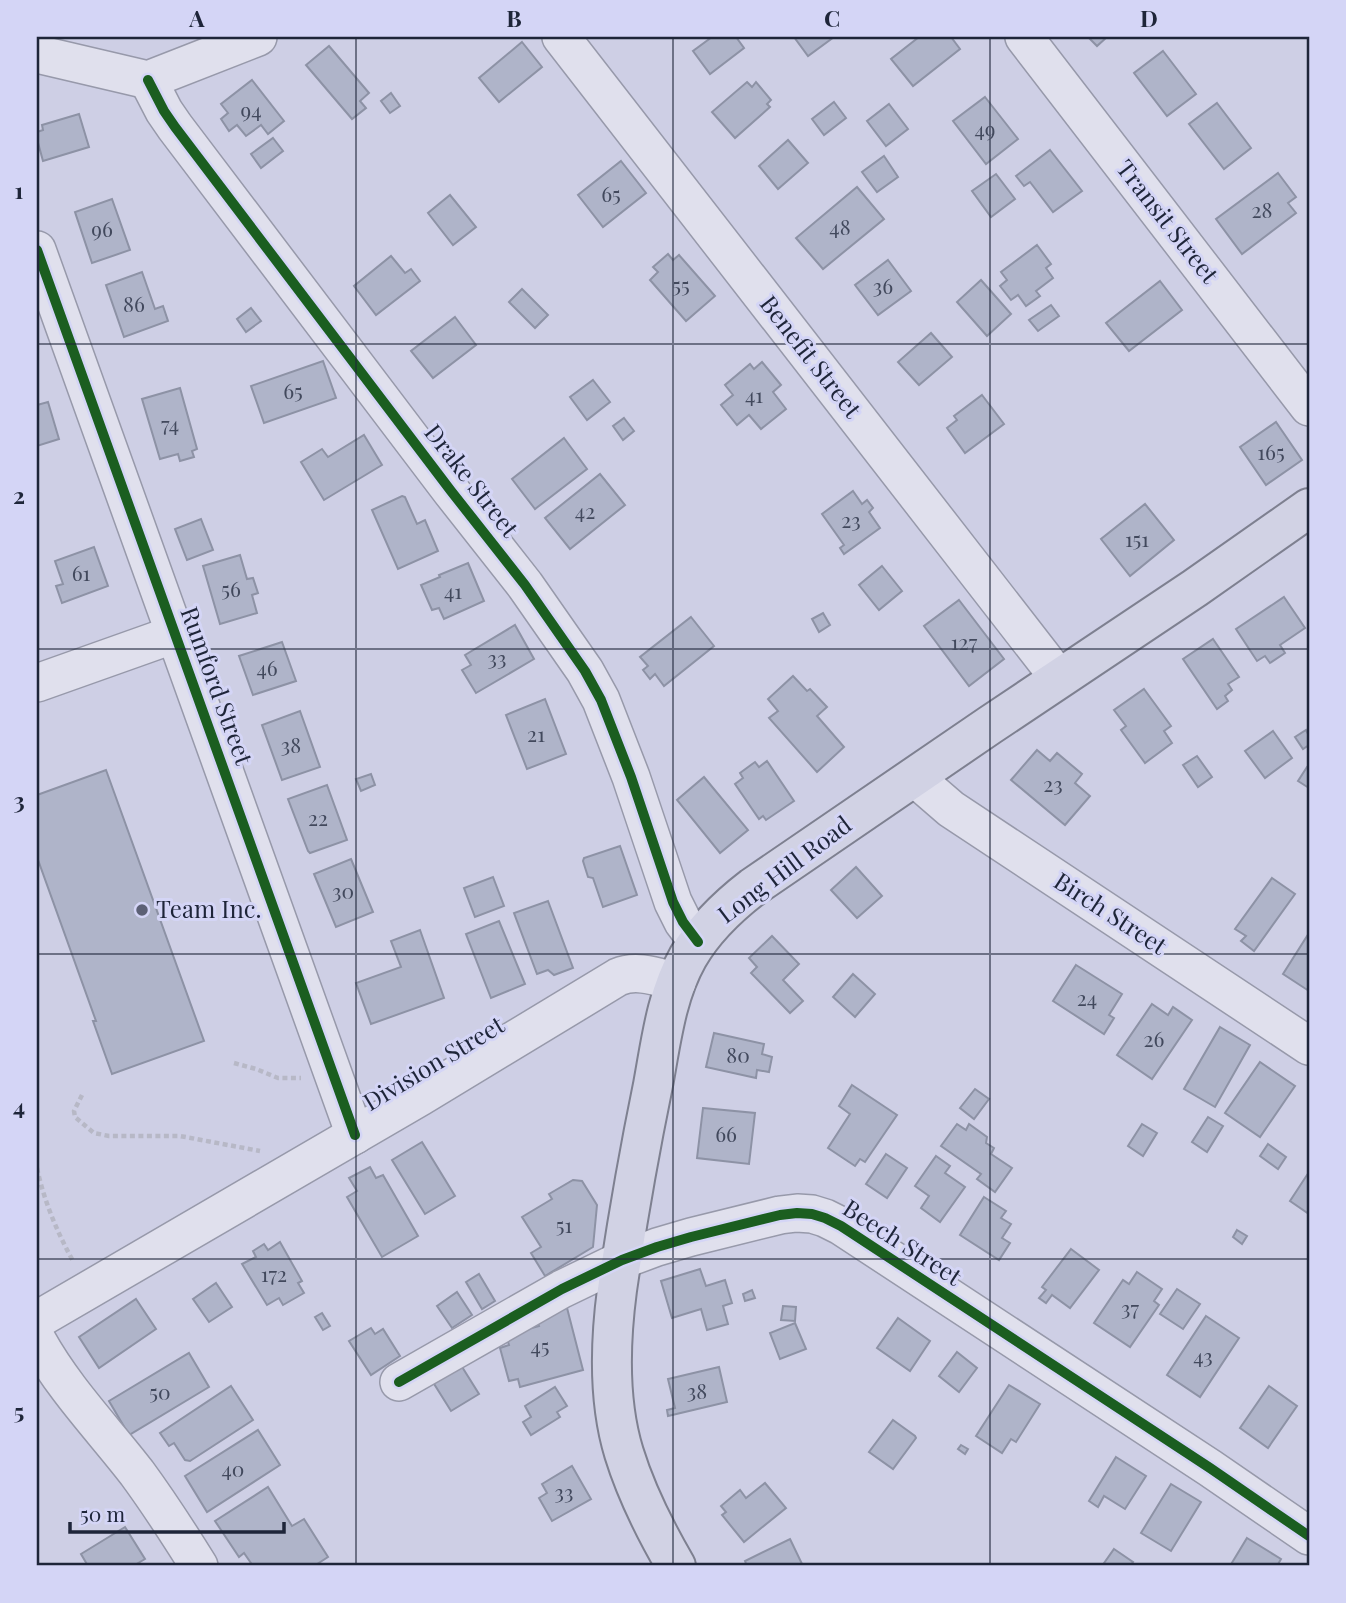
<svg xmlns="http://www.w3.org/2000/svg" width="1346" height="1603" viewBox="0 0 1346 1603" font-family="'Playfair Display',serif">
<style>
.building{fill:#afb4c9;stroke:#8d92a5;stroke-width:2}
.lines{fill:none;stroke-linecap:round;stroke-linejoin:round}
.minor-casing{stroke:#9799aa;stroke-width:40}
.major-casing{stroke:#7e8090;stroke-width:42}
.path{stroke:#b7b8c6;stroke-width:4.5;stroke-dasharray:5 3.5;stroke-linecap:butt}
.minor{stroke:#e0e0ed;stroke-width:37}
.major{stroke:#d1d2e4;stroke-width:38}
.cycleway-casing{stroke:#d4d5f6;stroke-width:15}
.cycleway{stroke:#1b5e20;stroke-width:10}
.grid{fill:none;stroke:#1e2539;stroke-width:2;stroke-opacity:0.55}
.poi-dot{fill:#5c6075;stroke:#d4d5f6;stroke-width:2.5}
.labels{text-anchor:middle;stroke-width:6;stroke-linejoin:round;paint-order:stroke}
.number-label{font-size:21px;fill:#42495d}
.street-label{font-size:24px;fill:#1e2539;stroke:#d4d5f6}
.poi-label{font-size:24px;fill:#1e2539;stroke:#d4d5f6;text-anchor:start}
.neatline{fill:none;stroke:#1e2539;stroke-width:2.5}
.grid-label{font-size:23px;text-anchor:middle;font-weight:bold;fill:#1e2539}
</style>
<rect width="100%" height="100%" fill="#cecfe5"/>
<g class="building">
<polygon points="712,37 736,37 744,48 710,74 693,51"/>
<polygon points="794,37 834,37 808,56"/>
<polygon points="919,37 951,37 960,49 913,86 891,59"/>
<polygon points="1088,37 1107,37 1097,46"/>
<polygon points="522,42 542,67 499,102 479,78"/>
<polygon points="329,46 369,93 360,101 366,108 352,119 306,65"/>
<polygon points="1163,51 1196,94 1167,116 1134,73"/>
<polygon points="252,80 284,121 268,134 261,125 246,136 237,125 229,131 221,119 228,113 221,104"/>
<polygon points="747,82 752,87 756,82 771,100 767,104 770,107 735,138 712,112"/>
<polygon points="391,93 400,106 390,113 381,101"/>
<polygon points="985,97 1018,139 986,164 953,121"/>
<polygon points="834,102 846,118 824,135 812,119"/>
<polygon points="1217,103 1251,148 1224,169 1189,124"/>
<polygon points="889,104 908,129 886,146 867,121"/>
<polygon points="79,114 89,147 43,161 37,139 37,132 43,130 42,125"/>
<polygon points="273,138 283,151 261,168 251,154"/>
<polygon points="788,140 808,163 778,189 759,166"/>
<polygon points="1050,150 1082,191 1053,212 1030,182 1024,186 1016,176"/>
<polygon points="884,156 898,177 877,192 862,172"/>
<polygon points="621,161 646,193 603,227 578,195"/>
<polygon points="1278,173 1296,197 1288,203 1296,213 1242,254 1216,219"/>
<polygon points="996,174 1015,199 991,217 972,191"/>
<polygon points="857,187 884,219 823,269 796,238"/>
<polygon points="450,195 476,227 453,245 428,213"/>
<polygon points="112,199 130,250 92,263 75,212"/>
<polygon points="1037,245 1051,264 1046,268 1053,278 1036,291 1040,296 1026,306 1018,295 1011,300 1000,286 1007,280 1001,272"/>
<polygon points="668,254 673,260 679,255 715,296 686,321 650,280 658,272 653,267"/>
<polygon points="391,256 405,273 411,269 420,281 376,315 354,286"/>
<polygon points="888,260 911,291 878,315 855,285"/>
<polygon points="142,272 155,309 163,306 168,321 124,337 106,285"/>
<polygon points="981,280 1011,314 987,336 957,302"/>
<polygon points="1160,281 1182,310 1129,351 1106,323"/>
<polygon points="522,289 548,315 535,328 509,302"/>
<polygon points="1051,305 1059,316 1038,331 1029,320"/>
<polygon points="251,308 261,321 246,332 237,319"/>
<polygon points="455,317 476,345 433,378 411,351"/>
<polygon points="931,333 952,357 919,385 898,362"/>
<polygon points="323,361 336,398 264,423 251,386"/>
<polygon points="762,362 781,385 773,392 786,409 761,429 749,415 737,425 721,405 733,395 725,385 750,364 754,369"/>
<polygon points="593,380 610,402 587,420 570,397"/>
<polygon points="180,388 197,449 192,451 194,457 180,461 178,454 160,459 142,399"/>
<polygon points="982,395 1004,424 965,453 947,428 957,420 954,416"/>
<polygon points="48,402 59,439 37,446 37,405"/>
<polygon points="624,418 634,431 623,440 613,426"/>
<polygon points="1276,422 1302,460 1266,485 1240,447"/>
<polygon points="364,435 382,465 324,500 301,462 322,449 328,457"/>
<polygon points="564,438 587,469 535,509 512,479"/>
<polygon points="600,474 625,505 570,549 545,518"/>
<polygon points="853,491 862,504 867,500 873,508 869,512 880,528 844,554 840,548 844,545 822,514"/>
<polygon points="402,496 405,497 417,524 425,520 438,551 398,569 372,510"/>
<polygon points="1145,504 1174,540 1130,576 1101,539"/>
<polygon points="201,519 213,550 187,560 175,529"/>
<polygon points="94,547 108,586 62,603 56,586 63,584 55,561"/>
<polygon points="240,555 247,579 253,578 258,593 252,595 257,613 220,624 203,566"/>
<polygon points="468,563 484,601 444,619 439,608 432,610 421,585 440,577 439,575"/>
<polygon points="882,566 902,591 879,610 859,585"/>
<polygon points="1284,597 1305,628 1280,645 1285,653 1270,663 1265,656 1257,661 1236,629"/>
<polygon points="959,600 1004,659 969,686 924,626"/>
<polygon points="823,613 830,625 819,632 812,619"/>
<polygon points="691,617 714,646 664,686 655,674 650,679 643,670 648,666 640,657"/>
<polygon points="515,625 534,659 476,693 462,670 471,665 465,655"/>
<polygon points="1213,639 1239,677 1228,684 1232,690 1225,696 1228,701 1217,709 1183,659"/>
<polygon points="282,642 296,681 253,695 239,656"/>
<polygon points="793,676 807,691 810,689 827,707 817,716 844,747 817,772 769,718 778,711 768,699"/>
<polygon points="1144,689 1171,726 1164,731 1172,743 1145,763 1121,730 1126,726 1114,710"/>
<polygon points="545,699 566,754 527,769 506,715"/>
<polygon points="300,711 320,767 282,780 262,725"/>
<polygon points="1306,730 1309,736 1309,745 1303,749 1295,737"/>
<polygon points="1273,731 1292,758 1265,778 1245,751"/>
<polygon points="1037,750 1050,761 1057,753 1082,774 1075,783 1090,796 1065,825 1011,780"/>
<polygon points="1197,756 1212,777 1198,787 1183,765"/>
<polygon points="767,761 794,801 766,820 763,816 759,819 735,784 743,778 740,773 755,762 759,767"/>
<polygon points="1307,767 1309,768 1309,788 1298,781"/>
<polygon points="106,770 204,1041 112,1074 93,1021 96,1021 37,857 37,795"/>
<polygon points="371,774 375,785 361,791 356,779"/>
<polygon points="704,777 748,830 720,853 677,800"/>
<polygon points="327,785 347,840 310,853 308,851 288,799"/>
<polygon points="620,846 637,895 603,907 593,878 588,877 583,861 584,858"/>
<polygon points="351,859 373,912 336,927 314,874"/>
<polygon points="856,867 882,896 857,918 831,890"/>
<polygon points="493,877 504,906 475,917 464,888"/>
<polygon points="1272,878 1295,894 1254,951 1241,941 1246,936 1235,929"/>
<polygon points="548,901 573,968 554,975 548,970 537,974 514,913"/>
<polygon points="499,921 525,984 491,998 466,934"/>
<polygon points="420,930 444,998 371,1024 356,983 401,967 391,941"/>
<polygon points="1309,933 1309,991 1283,974"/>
<polygon points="772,936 799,964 783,980 803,1001 790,1013 751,973 757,967 749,958"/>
<polygon points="1076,965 1122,994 1109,1015 1114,1018 1104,1034 1053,1001"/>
<polygon points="853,974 875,994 855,1017 833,997"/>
<polygon points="1152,1004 1168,1015 1173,1007 1192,1020 1152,1079 1117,1055"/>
<polygon points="1220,1027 1250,1045 1215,1107 1184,1089"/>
<polygon points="714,1033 764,1044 762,1054 772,1057 769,1072 757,1070 756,1078 706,1067"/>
<polygon points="1260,1062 1295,1086 1260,1137 1225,1113"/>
<polygon points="852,1085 897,1115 865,1162 860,1159 855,1166 828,1148 850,1114 839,1106"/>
<polygon points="975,1089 989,1099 974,1119 960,1108"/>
<polygon points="703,1108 755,1113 749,1164 697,1158"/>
<polygon points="1208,1117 1223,1126 1207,1152 1192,1142"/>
<polygon points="957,1124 966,1130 969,1124 987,1137 986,1143 994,1148 991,1154 1012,1168 995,1192 977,1179 981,1174 941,1146"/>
<polygon points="1142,1124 1157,1133 1143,1156 1128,1146"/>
<polygon points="422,1142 455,1196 425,1214 392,1160"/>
<polygon points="1268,1144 1286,1157 1278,1169 1260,1156"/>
<polygon points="886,1154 907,1168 887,1198 866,1184"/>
<polygon points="936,1156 950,1166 945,1173 965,1187 940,1222 921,1208 929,1196 915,1186"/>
<polygon points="370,1167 376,1178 383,1175 418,1236 382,1257 347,1197 357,1191 349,1178"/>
<polygon points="1307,1175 1309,1177 1309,1214 1290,1201"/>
<polygon points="573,1180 582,1181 597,1205 593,1247 545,1276 531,1253 541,1247 522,1217 552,1199 549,1194"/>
<polygon points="984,1197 1006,1211 1001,1218 1011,1224 1002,1238 1010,1243 999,1260 960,1235"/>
<polygon points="1237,1230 1247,1236 1242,1244 1233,1237"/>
<polygon points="280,1242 302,1281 298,1283 304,1293 283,1305 279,1298 267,1305 242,1264 256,1257 253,1251 264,1244 268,1250"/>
<polygon points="1071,1249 1099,1270 1070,1308 1052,1295 1046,1303 1039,1298 1046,1290 1042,1287"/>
<polygon points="700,1269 706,1286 725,1280 732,1303 723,1306 728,1324 707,1330 701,1309 672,1318 661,1281"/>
<polygon points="1137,1272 1162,1289 1154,1301 1159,1305 1130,1347 1094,1323 1123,1280 1129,1284"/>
<polygon points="479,1274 495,1301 482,1309 466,1282"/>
<polygon points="216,1283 232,1307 209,1322 193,1299"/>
<polygon points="1177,1289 1200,1304 1183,1329 1160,1314"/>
<polygon points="752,1290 755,1298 745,1301 743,1294"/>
<polygon points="457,1292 472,1315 452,1328 437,1306"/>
<polygon points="136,1299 156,1329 99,1368 79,1337"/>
<polygon points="566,1304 583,1370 520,1387 518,1379 509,1381 500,1348 509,1345 506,1335 539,1326 535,1313"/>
<polygon points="783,1306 796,1307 795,1321 781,1320"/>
<polygon points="322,1313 330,1326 323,1330 315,1317"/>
<polygon points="1206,1316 1239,1338 1200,1397 1167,1375"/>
<polygon points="898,1318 930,1341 910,1371 877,1348"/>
<polygon points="795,1323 806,1349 780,1359 770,1333"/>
<polygon points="371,1328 375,1334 383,1329 400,1356 371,1375 349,1341"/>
<polygon points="957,1352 977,1368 959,1392 939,1376"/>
<polygon points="189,1353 209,1387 129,1435 109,1401"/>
<polygon points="459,1362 479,1394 451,1411 431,1379"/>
<polygon points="719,1367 727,1402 668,1416 667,1410 675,1408 668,1379"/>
<polygon points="1009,1385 1040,1404 1016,1442 1011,1439 1002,1453 976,1436"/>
<polygon points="231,1386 253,1420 190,1461 185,1460 174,1443 169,1446 160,1433"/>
<polygon points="1269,1386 1297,1406 1268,1448 1240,1428"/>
<polygon points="555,1387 567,1406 557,1412 560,1417 531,1435 523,1422 531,1417 525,1406"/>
<polygon points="893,1420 915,1436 916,1438 893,1469 869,1452"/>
<polygon points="258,1430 280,1465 207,1512 185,1476"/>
<polygon points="961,1445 968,1449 965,1454 958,1449"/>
<polygon points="1116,1457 1146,1476 1125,1509 1104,1496 1098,1507 1089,1501"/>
<polygon points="572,1466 591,1499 552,1521 539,1498 547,1493 542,1484"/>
<polygon points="765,1483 786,1508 744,1542 722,1515 726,1512 721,1506 740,1490 746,1498"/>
<polygon points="1171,1484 1201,1502 1171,1551 1141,1533"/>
<polygon points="268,1487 292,1526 304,1519 328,1557 314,1566 253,1566 244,1553 239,1557 215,1521"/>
<polygon points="125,1527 145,1559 133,1566 88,1566 81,1554"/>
<polygon points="1247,1538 1281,1559 1277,1566 1230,1566"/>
<polygon points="790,1539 803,1566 747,1566 745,1561"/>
<polygon points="1114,1549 1133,1562 1130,1566 1102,1566"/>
</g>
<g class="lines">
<defs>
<g id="minor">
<polyline points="561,37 1059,678"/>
<polyline points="1024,37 1309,407"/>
<polyline points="37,54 148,80 258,37"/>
<polyline points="148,80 164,111 175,127 451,491 525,585 585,671 601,700 631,777 673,902 683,922 698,942"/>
<polyline points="37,250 355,1135"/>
<polyline points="37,683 175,634"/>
<polyline points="914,777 951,809 1309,1046"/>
<path d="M37,1320L420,1097L618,977C637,969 657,977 677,982"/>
<path d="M37,1340C64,1389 103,1429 137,1473C159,1503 179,1534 199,1566"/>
<polyline points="399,1382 562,1289 622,1260 657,1247 691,1237 780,1215 797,1213 812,1214 825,1218 841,1226 1210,1468 1309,1536"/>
</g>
<path id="major" d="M676,1566C655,1530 636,1492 624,1453C608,1401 610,1343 617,1290C627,1222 639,1153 653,1085C661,1042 666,996 688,957C704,929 727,907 753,887L990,725L1195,588L1309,508"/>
</defs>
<use href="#minor" class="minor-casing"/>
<use href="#major" class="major-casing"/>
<g class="path">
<polyline points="234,1063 256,1069 278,1078 301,1078"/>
<polyline points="82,1095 74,1111 75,1117 94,1133 109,1136 180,1136 260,1151"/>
<path d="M37,1168C44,1201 57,1232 73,1261"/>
</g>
<use href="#minor" class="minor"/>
<use href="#major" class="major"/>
<defs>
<g id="cycleway">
<polyline points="148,80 164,111 175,127 451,491 525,585 585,671 601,700 631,777 673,902 683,922 698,942"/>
<polyline points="37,250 355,1135"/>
<polyline points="399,1382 562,1289 622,1260 657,1247 691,1237 780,1215 797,1213 812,1214 825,1218 841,1226 1210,1468 1309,1536"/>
</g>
</defs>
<use href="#cycleway" class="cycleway-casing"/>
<use href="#cycleway" class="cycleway"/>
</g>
<path class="grid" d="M356,37V1566M673,37V1566M990,37V1566M37,344H1309M37,649H1309M37,954H1309M37,1259H1309"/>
<circle class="poi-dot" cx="142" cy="910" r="7"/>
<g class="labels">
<g class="number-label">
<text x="251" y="118">94</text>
<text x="985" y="137">49</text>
<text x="611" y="202">65</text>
<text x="1262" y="218">28</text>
<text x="840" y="235">48</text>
<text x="102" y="237">96</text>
<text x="681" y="293">55</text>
<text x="883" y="294">36</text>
<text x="134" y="312">86</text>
<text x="293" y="399">65</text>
<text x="754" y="403">41</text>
<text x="170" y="432">74</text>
<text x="1271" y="460">165</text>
<text x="585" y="519">42</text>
<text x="851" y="528">23</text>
<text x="1137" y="547">151</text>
<text x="81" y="581">61</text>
<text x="231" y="597">56</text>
<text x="453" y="599">41</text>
<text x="964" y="650">127</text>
<text x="497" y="666">33</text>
<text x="267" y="676">46</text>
<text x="536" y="742">21</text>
<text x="291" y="753">38</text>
<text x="1053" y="792">23</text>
<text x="318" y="826">22</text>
<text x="343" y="899">30</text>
<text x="1087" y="1006">24</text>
<text x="1154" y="1047">26</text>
<text x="738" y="1063">80</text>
<text x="726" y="1142">66</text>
<text x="564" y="1233">51</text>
<text x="274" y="1282">172</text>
<text x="1130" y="1316">37</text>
<text x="540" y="1354">45</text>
<text x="1203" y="1364">43</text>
<text x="697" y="1399">38</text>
<text x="160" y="1400">50</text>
<text x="233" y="1477">40</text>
<text x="564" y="1500">33</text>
</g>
<g class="street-label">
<text transform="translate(1167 222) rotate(52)" y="8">Transit Street</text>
<text transform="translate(810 357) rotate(52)" y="8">Benefit Street</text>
<text transform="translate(471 481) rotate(52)" y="8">Drake Street</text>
<text transform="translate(216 686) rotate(70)" y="8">Rumford Street</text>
<text transform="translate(785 870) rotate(-37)" y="8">Long Hill Road</text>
<text transform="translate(1110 914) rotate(33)" y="8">Birch Street</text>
<text transform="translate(434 1064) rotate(-31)" y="8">Division Street</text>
<text transform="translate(902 1243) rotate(33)" y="8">Beech Street</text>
</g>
<g class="poi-label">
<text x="156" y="918">Team Inc.</text>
</g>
</g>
<rect width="1346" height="1603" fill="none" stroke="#d4d5f6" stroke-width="77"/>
<path d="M70 1522v10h214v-10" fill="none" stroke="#1e2539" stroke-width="3.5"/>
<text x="80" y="1522" font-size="21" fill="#1e2539" stroke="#d4d5f6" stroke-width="5" paint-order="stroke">50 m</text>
<rect x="38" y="38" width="1270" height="1526" class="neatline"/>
<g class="grid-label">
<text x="197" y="27">A</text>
<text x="514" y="27">B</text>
<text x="832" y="27">C</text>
<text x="1149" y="27">D</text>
<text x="19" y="199">1</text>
<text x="19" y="504">2</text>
<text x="19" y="809">3</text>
<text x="19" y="1115">4</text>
<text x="19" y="1420">5</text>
</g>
</svg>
